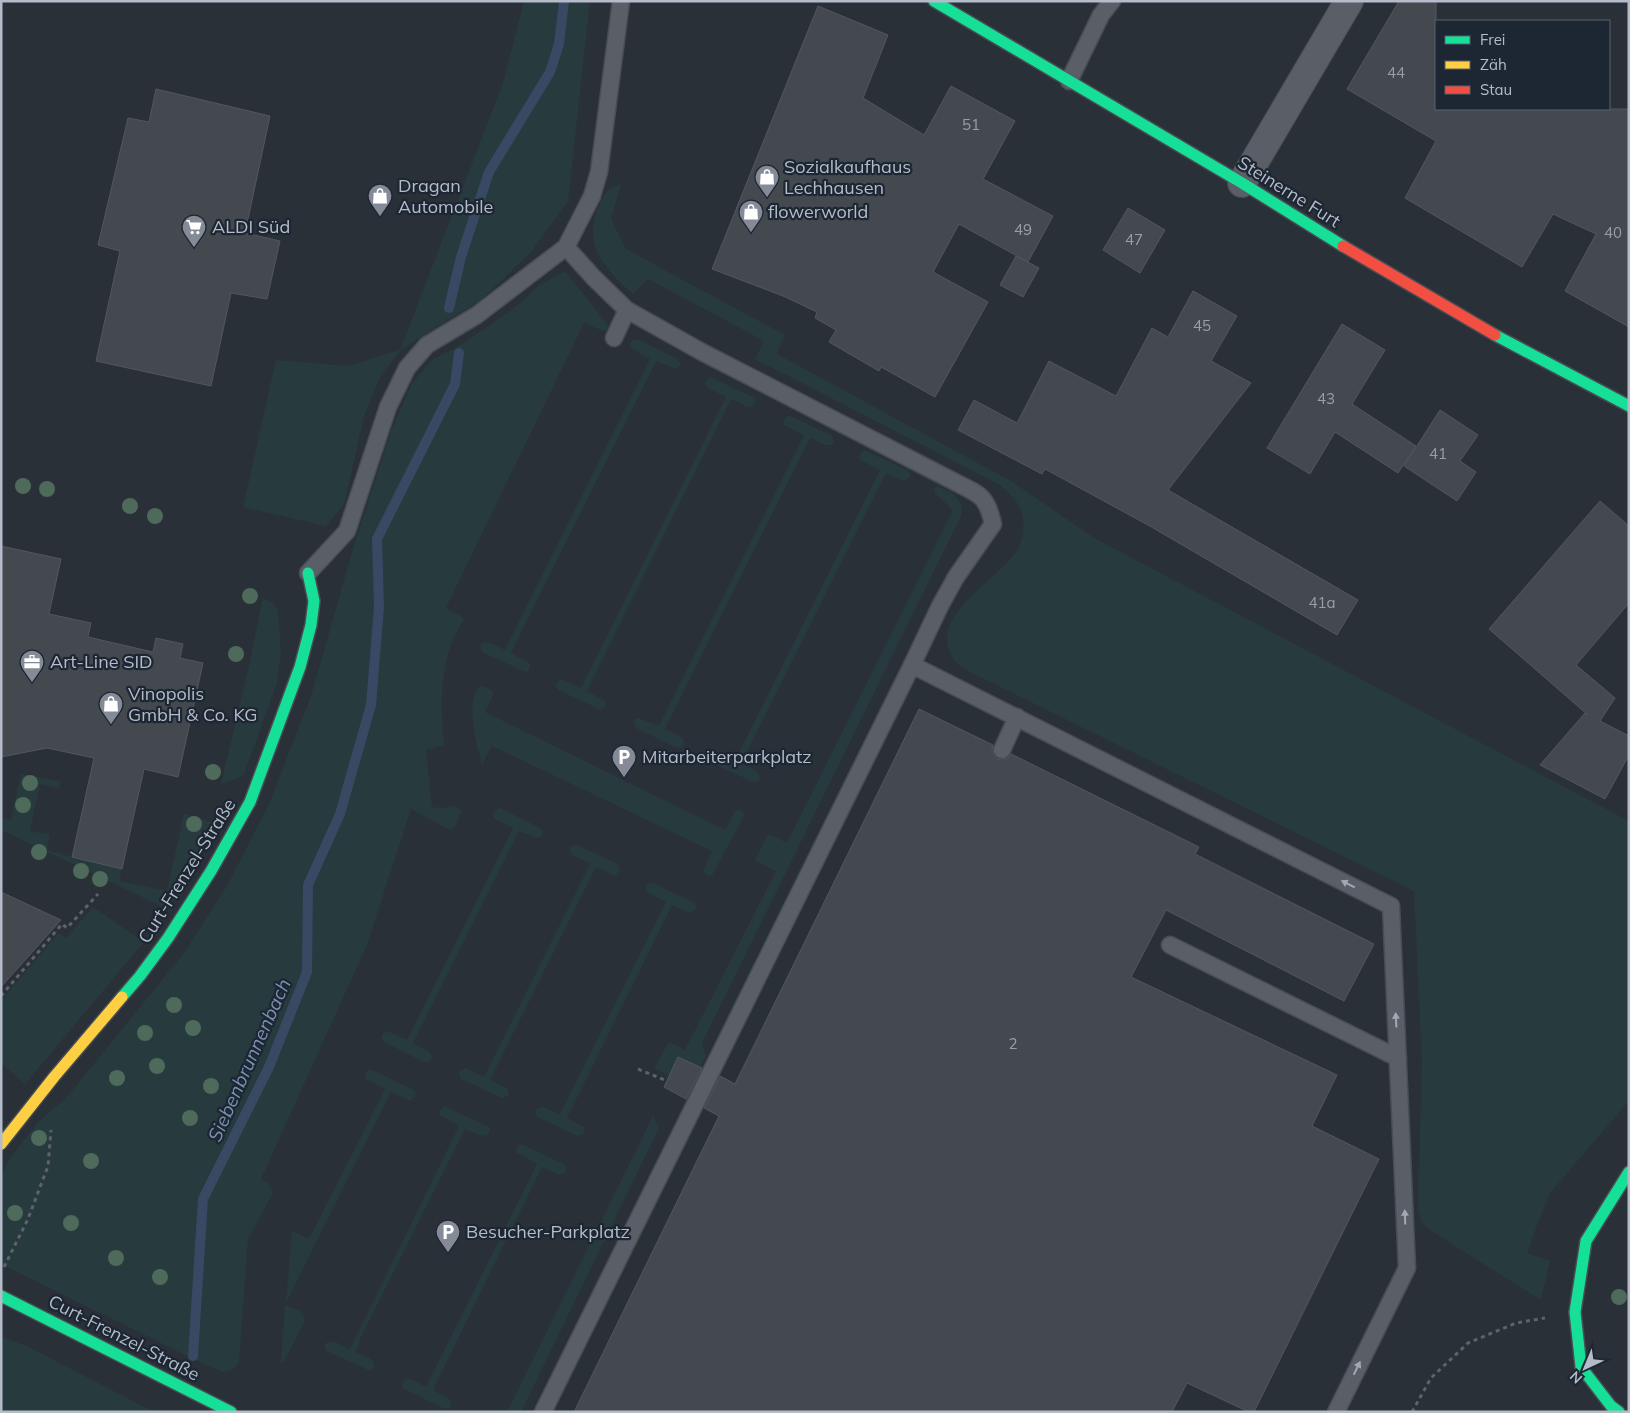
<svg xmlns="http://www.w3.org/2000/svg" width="1630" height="1413" viewBox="0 0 1630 1413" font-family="Mulish,sans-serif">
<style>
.green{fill:#273a3e}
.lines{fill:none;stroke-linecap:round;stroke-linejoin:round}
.stream{stroke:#384963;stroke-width:10}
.building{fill:#444950;stroke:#52575f}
.lane-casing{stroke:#484c53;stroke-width:19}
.street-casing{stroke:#484c53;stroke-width:30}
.fast-casing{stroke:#484c53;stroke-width:14}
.slow-casing{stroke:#484c53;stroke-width:14}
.jam-casing{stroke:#484c53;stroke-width:14}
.path{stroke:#5d636a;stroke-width:3;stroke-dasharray:4 4;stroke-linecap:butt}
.lane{stroke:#5a5e66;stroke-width:16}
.street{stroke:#5a5e66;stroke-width:28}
.fast{stroke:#16e098;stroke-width:11}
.slow{stroke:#ffcf43;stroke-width:11}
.jam{stroke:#f24e42;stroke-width:11}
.tree{fill:#4e6a5a}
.oneway{fill:#a2a9b5}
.labels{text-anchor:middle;stroke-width:4.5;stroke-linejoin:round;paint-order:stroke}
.number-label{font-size:15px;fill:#989fab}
.poi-label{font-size:18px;fill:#b4bcc9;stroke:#1d2633;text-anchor:start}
.street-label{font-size:18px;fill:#b4bcc9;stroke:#1d2633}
.water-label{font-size:19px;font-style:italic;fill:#7c92b1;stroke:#1d2633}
</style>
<rect width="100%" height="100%" fill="#2a3038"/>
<g class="green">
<polygon points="524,1 590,1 568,201 531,252 481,300 428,332 400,351 381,375 364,416 344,504 326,526 243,507 276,360 348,366 400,350 503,83"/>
<path d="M621,184L611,219L626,249L785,335L777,354L1011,481L1096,539L1629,821V1101L1550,1193L1539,1220L1527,1253L1550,1261L1541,1300L1431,1231L1422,1223L1418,1210L1422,1062L1414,891L970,672C965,669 960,666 957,663C952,659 950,652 948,647C938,610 999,578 1016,552C1024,540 1026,521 1020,508C1016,499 1007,492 1000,485L755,359L764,341L648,279L633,294C605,270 580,242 600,204C606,192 607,188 621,184Z"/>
<path d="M565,271L608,325L607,330L603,331L584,323L446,608L464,618C459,629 452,639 449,651C440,681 441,714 444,745L426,750L432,807L442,808L455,806L461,811L457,823L453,829H448L411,809L367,945L261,1179L269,1184L273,1193L248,1239L239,1362C234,1369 231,1372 222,1372L177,1351L1,1264V1174L11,1157L39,1121L66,1098L184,953L228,884L269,804L311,696L352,552L391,431L412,383L433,359L456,348L474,336L519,304L539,285Z"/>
<path d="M637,339L677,359L680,362V366L676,369L656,361L511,653L529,663C531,666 530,669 527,672L523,671L482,652L480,645C487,638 498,647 505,650L650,359L631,348L630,343L633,340Z"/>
<path d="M710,377L753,397C756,400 756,403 753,406L748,407L731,399L587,691L605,701L606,704L605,707L599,709L558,690L555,685L559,680H563L581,688L726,397L708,388L705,383Z"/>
<polygon points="787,416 790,416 831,435 834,442 831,445 826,445 810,438 665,729 683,738 684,744 682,747 677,748 636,728 634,723 635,719 639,718 659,726 804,435 784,425 783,421"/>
<path d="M863,451H866L907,470L910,473V477L904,481L886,473L741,764C749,768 765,771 758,782H753L712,763L710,758L715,753L735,761L880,470L860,460V454Z"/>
<polygon points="938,486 954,494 962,506 961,516 702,1043 706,1056 692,1085 686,1083 695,1065 679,1057 670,1076 654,1068 669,1042 685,1050 776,871 757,862 755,860 756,857 768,835 771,835 787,843 953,510 934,492 935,488"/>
<polygon points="263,598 272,602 278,610 281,653 277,683 244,774 234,780 221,784 249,666"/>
<path d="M482,686L492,690L493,695L485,712L725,830L735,811L740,810L743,812L744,816L713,874L709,876L704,873V870L712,851L492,746L482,764C478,749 462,694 482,686Z"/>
<polygon points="21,774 60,781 59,788 40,784 30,831 50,835 47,850 72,857 121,869 120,881 167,891 184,814 219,824 177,899 161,906 1,830 1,818 11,820"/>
<path d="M500,808L540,828C544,831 544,834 540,837L536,838L519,831L413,1043L431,1053V1060L428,1062H424L384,1042L382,1039V1035L385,1032H389L407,1040L513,828L493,818V814L494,810Z"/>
<polygon points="573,845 577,845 618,864 620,871 616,875 613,875 596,867 490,1080 507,1088 509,1093 508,1096 502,1098 461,1079 459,1074 461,1070 466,1068 484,1077 590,864 571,854 570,848"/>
<path d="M653,883L693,902L696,905V909L692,912L689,913L672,905L567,1118L584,1127V1134L578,1136L537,1117L535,1110C542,1102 552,1112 560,1114L666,902L647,892L646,886L649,883Z"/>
<polygon points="93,907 144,942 25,1084 1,1063 1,1000 59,933 66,938"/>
<polygon points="368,1070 372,1070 412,1089 415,1092 415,1096 411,1100 408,1100 391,1092 286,1303 292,1231 309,1239 385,1089 366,1079 365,1073"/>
<path d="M444,1106L487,1126C491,1129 490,1132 487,1135L482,1136L465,1129L361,1337L356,1352C363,1356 380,1359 372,1370H368L327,1351L325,1348V1344C332,1337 342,1346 350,1349L459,1126L440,1115V1110Z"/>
<polygon points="653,1116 659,1128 521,1412 507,1412"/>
<path d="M519,1145H523L564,1164L566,1167V1171L563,1174L559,1175L542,1167L433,1390L451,1400V1407L445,1409L404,1389L402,1386C404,1372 419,1384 426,1387L537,1164L517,1153L516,1150Z"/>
<path d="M285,1305C295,1309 306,1310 304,1323L283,1363L281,1361Z"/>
<polygon points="1,1337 27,1346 154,1412 1,1412"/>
</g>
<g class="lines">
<g class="stream">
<polyline points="449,308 461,257 489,172 550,72 559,44 564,1"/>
<polyline points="193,1356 203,1199 269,1067 307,972 308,885 340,814 371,705 379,607 377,539 455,384 459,353"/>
</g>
</g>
<g class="building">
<polygon points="1399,1 1436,1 1436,109 1629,109 1629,327 1565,291 1596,234 1553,214 1522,267 1405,198 1436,141 1347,89"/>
<polygon points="818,6 888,35 863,98 924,135 951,86 1015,121 983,179 1053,216 1028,262 959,224 933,272 988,302 935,397 881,367 879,371 829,342 836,330 815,318 817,312 783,296 712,269"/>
<polygon points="156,89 270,116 245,233 280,241 267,299 231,293 211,386 96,361 120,251 98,245 128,118 149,122"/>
<polygon points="1128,208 1165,230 1140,273 1103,250"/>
<polygon points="1016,256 1039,268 1023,297 1000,285"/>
<polygon points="1193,291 1237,316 1211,361 1251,383 1168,490 1358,600 1337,635 1148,525 1045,469 1042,474 958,430 974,400 1017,423 1049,361 1116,396 1152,328 1168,337"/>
<polygon points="1342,324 1385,350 1352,404 1416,446 1398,473 1335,432 1310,474 1267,448"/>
<polygon points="1440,410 1478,435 1460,461 1476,472 1457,501 1404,466"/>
<polygon points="1600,501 1629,526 1629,603 1576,665 1615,698 1600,721 1629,736 1629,755 1605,799 1540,765 1585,713 1588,715 1489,629"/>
<polygon points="1,546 61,559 49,614 91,623 88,637 153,652 156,638 183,644 180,658 203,663 178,777 144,769 122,869 72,857 94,758 47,748 1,757"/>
<polygon points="919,709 993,745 992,751 997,759 1003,760 1008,758 1011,754 1199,847 1195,854 1374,944 1344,1001 1166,910 1131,977 1337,1075 1312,1126 1379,1159 1254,1412 1249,1412 1187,1383 1172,1412 574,1412 719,1116 704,1108 720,1076 735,1084"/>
<polygon points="1,892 61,920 1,987"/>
<polygon points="678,1057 702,1068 686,1099 664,1087"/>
</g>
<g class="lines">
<defs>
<g id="lane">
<polyline points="1069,81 1101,15 1112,1"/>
<path d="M566,247L594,278L627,310L702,352L957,483C981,495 987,497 993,524L956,577L940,606L912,665"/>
<polyline points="614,338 627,310"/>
<polyline points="308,573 347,531 388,407 407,368 427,345 477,315 566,247 592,196 599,172 621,1"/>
<polyline points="1002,750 1017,717"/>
<polyline points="1170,945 1398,1058"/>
<polyline points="543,1412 912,665 1391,906 1407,1268 1336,1412"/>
</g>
<polyline id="street" points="1242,183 1349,1"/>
<g id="fast">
<polyline points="934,1 1242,183 1343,246"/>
<polyline points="1495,335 1629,406"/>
<polyline points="122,997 140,976 168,938 211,871 250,802 300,667 311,625 314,601 308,573"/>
<polyline points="1,1296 231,1412"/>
<polyline points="1619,1412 1611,1406 1581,1367 1575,1312 1586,1241 1629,1172"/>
</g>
<polyline id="slow" points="1,1144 54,1077 122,997"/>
<polyline id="jam" points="1343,246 1495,335"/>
</defs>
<use href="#lane" class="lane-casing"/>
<use href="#street" class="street-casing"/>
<use href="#fast" class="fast-casing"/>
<use href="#slow" class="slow-casing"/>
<use href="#jam" class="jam-casing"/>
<g class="path">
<polyline points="1,996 62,924 67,928 98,894"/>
<polyline points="638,1069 667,1081"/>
<polyline points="4,1267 28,1219 48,1166 51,1130"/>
<polyline points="1412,1412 1431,1378 1468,1343 1516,1323 1545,1318"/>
</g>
<use href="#lane" class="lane"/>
<use href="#street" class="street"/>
<use href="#fast" class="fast"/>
<use href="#slow" class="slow"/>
<use href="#jam" class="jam"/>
</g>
<g class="tree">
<circle cx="23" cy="486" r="8"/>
<circle cx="47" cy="489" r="8"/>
<circle cx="130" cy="506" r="8"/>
<circle cx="155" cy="516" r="8"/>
<circle cx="250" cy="596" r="8"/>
<circle cx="236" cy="654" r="8"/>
<circle cx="213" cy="772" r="8"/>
<circle cx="30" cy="783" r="8"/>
<circle cx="23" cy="805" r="8"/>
<circle cx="194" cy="824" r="8"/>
<circle cx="39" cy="852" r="8"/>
<circle cx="81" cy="871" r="8"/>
<circle cx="100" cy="879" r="8"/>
<circle cx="174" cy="1005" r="8"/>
<circle cx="193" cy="1028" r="8"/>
<circle cx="145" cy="1033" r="8"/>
<circle cx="157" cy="1066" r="8"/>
<circle cx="117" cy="1078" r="8"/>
<circle cx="211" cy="1086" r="8"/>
<circle cx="190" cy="1118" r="8"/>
<circle cx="39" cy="1138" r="8"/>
<circle cx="91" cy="1161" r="8"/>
<circle cx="15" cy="1213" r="8"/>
<circle cx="71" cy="1223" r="8"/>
<circle cx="116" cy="1258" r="8"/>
<circle cx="160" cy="1277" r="8"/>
<circle cx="1619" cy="1297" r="8"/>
</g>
<defs><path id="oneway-solid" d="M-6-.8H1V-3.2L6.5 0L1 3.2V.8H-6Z" transform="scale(1.25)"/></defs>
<g class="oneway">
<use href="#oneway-solid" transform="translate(1348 884) rotate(-153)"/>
<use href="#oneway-solid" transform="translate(1396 1020) rotate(-93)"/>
<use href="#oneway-solid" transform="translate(1405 1217) rotate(-92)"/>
<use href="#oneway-solid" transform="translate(1357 1368) rotate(-64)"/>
</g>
<defs>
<symbol id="shop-pin" viewBox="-11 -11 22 30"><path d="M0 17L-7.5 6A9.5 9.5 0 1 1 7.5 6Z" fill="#848b96" stroke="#1d2633"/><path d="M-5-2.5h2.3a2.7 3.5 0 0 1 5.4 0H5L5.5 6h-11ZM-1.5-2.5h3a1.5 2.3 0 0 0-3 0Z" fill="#fff"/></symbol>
<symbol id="supermarket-pin" viewBox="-11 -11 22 30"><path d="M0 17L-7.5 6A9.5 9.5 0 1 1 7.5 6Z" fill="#848b96" stroke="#1d2633"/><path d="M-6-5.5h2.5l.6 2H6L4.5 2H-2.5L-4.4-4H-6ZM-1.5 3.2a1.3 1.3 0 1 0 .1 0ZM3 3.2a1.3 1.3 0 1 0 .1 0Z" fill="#fff"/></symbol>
<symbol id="office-pin" viewBox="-11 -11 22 30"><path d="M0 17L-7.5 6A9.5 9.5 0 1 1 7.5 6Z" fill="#848b96" stroke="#1d2633"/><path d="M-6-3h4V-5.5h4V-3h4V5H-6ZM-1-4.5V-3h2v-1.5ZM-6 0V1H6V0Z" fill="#fff"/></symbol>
<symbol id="parking-pin" viewBox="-11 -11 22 30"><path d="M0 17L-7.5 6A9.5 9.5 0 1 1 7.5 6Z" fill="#848b96" stroke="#1d2633"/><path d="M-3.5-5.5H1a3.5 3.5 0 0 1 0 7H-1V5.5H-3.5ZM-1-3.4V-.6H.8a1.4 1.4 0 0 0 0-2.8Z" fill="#fff"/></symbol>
</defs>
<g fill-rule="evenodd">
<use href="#shop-pin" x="753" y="163" width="28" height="38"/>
<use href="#shop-pin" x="366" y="182" width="28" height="38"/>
<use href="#shop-pin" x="737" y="198" width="28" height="38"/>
<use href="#supermarket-pin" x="180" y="213" width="28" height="38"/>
<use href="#office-pin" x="18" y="648" width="28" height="38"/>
<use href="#shop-pin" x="97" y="690" width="28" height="38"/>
<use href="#parking-pin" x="610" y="743" width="28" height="38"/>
<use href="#parking-pin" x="434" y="1218" width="28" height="38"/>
</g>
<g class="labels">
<g class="number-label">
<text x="1396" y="78">44</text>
<text x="971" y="130">51</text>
<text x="1023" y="235">49</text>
<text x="1613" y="238">40</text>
<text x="1134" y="245">47</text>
<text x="1202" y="331">45</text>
<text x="1326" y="404">43</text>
<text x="1438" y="459">41</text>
<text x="1322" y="608">41a</text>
<text x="1013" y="1049">2</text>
</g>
<g class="poi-label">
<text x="784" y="173">Sozialkaufhaus<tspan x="784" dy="21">Lechhausen</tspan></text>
<text x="398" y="192">Dragan<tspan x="398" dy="21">Automobile</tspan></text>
<text x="768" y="218">flowerworld</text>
<text x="212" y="233">ALDI Süd</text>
<text x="50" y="668">Art-Line SID</text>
<text x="128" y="700">Vinopolis<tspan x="128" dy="21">GmbH &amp; Co. KG</tspan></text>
<text x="642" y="763">Mitarbeiterparkplatz</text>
<text x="466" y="1238">Besucher-Parkplatz</text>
</g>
<g class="street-label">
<text transform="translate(1289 192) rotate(32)" y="6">Steinerne Furt</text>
<text transform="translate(187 871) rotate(-58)" y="6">Curt-Frenzel-Straße</text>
<text transform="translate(124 1338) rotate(27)" y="6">Curt-Frenzel-Straße</text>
</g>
<g class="water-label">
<text transform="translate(249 1060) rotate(-66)" y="7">Siebenbrunnenbach</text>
</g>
</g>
<rect width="1630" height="1413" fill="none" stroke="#b4bcc9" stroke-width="5"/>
<rect x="1435" y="20" width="175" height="90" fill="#1d2633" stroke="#59626f"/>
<rect x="1445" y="36" width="25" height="8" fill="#16e098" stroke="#59626f"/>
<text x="1480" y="45" font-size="15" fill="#b4bcc9">Frei</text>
<rect x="1445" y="61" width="25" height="8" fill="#ffcf43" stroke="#59626f"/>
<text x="1480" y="70" font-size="15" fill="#b4bcc9">Zäh</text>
<rect x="1445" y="86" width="25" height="8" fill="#f24e42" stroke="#59626f"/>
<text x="1480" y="95" font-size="15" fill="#b4bcc9">Stau</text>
<g transform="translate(1585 1368) rotate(224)" stroke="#1d2633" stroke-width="4" paint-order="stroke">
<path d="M0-4L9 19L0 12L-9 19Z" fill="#b4bcc9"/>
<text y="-8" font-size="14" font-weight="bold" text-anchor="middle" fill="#b4bcc9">N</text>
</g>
</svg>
